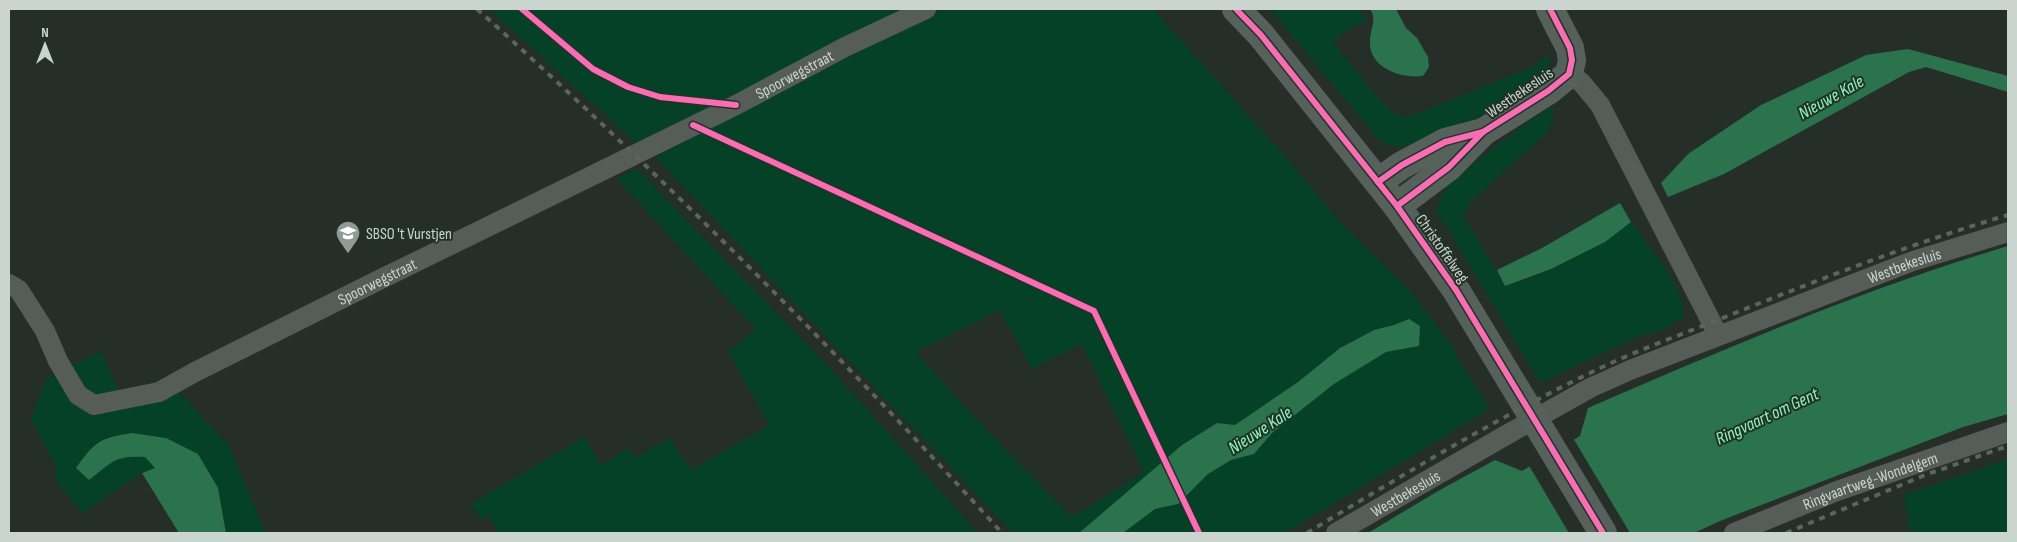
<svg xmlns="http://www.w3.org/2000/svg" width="2017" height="542" viewBox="0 0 2017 542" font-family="'Sofia Sans Condensed',sans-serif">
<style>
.green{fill:#054126;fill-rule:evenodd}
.water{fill:#2a734d}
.pier{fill:#262e29}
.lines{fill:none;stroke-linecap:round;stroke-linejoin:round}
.street{stroke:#565c58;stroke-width:20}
.secondary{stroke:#57615b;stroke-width:28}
.rail{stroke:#5d635f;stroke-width:4;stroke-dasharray:6 6;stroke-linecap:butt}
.cycleway-casing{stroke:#223228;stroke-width:9}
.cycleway{stroke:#f96db3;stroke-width:6}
.labels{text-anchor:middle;stroke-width:4;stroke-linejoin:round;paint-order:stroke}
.street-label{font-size:16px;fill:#cbd5cf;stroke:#223228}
.poi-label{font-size:16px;fill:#cbd5cf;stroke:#223228;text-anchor:start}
.water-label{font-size:18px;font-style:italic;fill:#8cf7ba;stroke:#223228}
</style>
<rect width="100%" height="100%" fill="#262e29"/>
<g class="green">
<polygon points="489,9 907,9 637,144"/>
<path d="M941,9H1153L1289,161L1338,220L1413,294L1453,347L1459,361L1490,409L1285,533H1123L1155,509L1178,504L1208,474L1231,460L1254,454L1272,433L1334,384L1386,352L1419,346L1409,319L1394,325L1374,330L1340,347L1298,382L1235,425L1217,423L1182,445L1079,533H1013L655,157ZM1000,310L1032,369L1082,344L1144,472L1072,517L962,404L916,352Z"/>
<path d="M1270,9H1359L1367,21L1347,30L1333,42C1345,56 1387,114 1402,117C1405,117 1410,116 1413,115L1533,67L1546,56L1551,58L1547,71L1541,79L1482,115L1424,141L1400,147L1388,145L1379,140Z"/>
<path d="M1553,106V118L1547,133L1470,202L1464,216L1505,286C1550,273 1594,251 1631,222C1646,242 1680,282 1683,306C1683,310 1682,314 1682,318L1665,329L1635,338L1540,383L1446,226L1437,215V208L1445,188L1493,148L1535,117Z"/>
<polygon points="636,168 830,368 978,533 499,533 488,515 482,521 471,504 584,437 601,465 629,448 635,458 670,438 691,470 769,425 728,351 756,330 617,179"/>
<path d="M101,351L119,391L167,379L229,446L266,533H226L218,488L166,438L132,433L107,437L90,448L89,480C112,462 115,455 145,457L156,468L142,473L82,513L56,480L55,464L31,419L46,379Z"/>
<polygon points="2008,459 2008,533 1910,533 1904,495"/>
</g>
<g class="water">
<path d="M1370,9H1396L1406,28L1417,38L1428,57L1429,67L1423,76C1400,79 1367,67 1370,39C1371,28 1377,18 1370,9Z"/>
<polygon points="1908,49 2008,76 2008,92 1926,67 1909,72 1724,174 1668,197 1661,183 1688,154 1761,105 1866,55"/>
<polygon points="1620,203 1631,222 1605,242 1551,269 1505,286 1497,270 1542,248"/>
<path d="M2008,246V414L1963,427L1720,521L1694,533H1368L1438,491L1495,460L1522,471L1580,436L1588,408C1726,348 1864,289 2008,246Z"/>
<polygon points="1409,319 1420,326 1419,346 1386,352 1334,384 1272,433 1254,454 1231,460 1208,474 1178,504 1155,509 1123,533 1079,533 1182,445 1217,423 1235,425 1298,382 1340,348 1374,330 1394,325"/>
<path d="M132,433L166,438L198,454L218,488L226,533H179L142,473L155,468L145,457C115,455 112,462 89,480L76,468C95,441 100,438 132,433Z"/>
</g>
<polygon class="pier" points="1573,438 1630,533 1569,533 1528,464"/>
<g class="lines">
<g class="street">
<polyline points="1569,74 1581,82 1600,105 1718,335"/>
<path id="s1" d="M9,284L19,290L45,331L58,361L78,395L94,405L159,392L195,372L379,280L736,105L845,47L926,9"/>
<path id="s2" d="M1336,533L1508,434L1590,388L1630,370L1913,261L2008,232"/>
<path id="s3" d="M1734,533L1837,491L2008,432"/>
</g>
<g class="secondary">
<polyline points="1236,9 1261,35 1397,206 1456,290 1603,533"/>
<polyline points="1378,182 1402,165 1445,142 1483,132"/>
<polyline points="1397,206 1449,167 1483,132 1548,91 1569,74 1572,60 1570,48 1550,9"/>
</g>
<g class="rail">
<path d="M477,9C661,174 836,350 1002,533"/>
<path d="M1307,533C1401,476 1495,419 1594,371C1635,351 1678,336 1720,319C1815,281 1910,244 2008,215"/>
<polyline points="1786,533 1925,475 2008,446"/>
</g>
<defs>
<g id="cycleway">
<polyline points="522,9 593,69 628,87 660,97 736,105"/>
<polyline points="1236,9 1261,35 1397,206 1456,290 1603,533"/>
<polyline points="693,125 1094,311 1199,533"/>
<polyline points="1378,182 1402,165 1445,142 1483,132"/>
<polyline points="1397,206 1449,167 1483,132 1548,91 1569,74 1572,60 1570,48 1550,9"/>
</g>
</defs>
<use href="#cycleway" class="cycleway-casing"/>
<use href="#cycleway" class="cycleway"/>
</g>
<defs>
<symbol id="school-pin" viewBox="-11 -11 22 30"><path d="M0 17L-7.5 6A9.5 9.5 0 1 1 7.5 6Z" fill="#919b95" stroke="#223228"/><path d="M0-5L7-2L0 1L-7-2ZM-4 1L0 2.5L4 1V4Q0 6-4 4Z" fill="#fff"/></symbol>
</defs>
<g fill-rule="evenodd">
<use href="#school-pin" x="334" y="219" width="28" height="38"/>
</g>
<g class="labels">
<g class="street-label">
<text dy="6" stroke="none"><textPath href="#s1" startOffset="928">Spoorwegstraat</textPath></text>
<text transform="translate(1519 92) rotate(-34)" y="6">Westbekesluis</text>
<text transform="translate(1443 248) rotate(55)" y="6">Christoffelweg</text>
<text dy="6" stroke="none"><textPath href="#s2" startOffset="630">Westbekesluis</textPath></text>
<text dy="6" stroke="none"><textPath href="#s1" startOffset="462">Spoorwegstraat</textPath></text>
<text dy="6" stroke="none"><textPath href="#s3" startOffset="146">Ringvaartweg-Wondelgem</textPath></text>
<text dy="6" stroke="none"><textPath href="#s2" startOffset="80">Westbekesluis</textPath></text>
</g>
<g class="poi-label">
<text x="366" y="239">SBSO 't Vurstjen</text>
</g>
<g class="water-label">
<text transform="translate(1831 97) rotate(-29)" y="6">Nieuwe Kale</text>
<text transform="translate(1767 416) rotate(-25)" y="6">Ringvaart om Gent</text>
<text transform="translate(1260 430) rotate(-33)" y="6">Nieuwe Kale</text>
</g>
</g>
<rect width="2017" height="542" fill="none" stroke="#cbd5cf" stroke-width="20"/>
<g transform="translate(45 45)" stroke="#223228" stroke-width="4" paint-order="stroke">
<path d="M0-4L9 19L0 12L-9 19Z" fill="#cbd5cf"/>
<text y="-8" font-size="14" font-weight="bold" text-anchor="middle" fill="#cbd5cf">N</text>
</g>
</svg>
